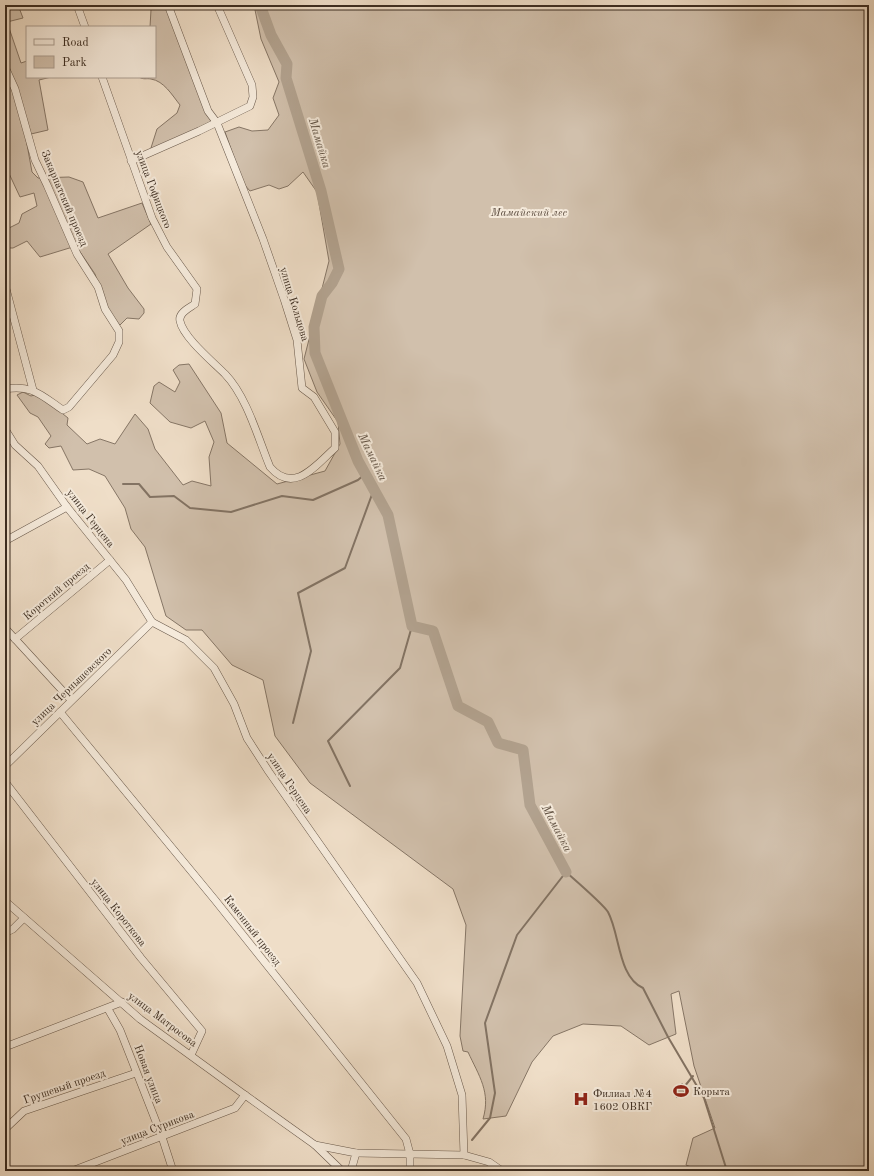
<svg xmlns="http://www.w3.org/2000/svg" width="874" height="1176" viewBox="0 0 874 1176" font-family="'Old Standard TT',serif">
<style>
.green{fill:#d1c0ac;stroke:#867666}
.water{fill:#b2a28f;stroke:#837363}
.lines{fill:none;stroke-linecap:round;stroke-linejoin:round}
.stream{stroke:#837363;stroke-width:2}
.river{stroke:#b2a28f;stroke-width:11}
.street-casing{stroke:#69594b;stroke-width:8}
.street{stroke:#f5eadb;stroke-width:7}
.labels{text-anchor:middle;stroke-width:4;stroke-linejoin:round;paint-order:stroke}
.street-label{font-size:11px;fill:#3c2d21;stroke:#f5eadb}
.park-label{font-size:11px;font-style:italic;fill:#5a4a3d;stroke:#f5eadb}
.poi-label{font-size:11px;fill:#3c2d21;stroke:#f5eadb;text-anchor:start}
.water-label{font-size:12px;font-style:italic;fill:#5f5042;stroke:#f5eadb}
</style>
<rect width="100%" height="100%" fill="#efdec8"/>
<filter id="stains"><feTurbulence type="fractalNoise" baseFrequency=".005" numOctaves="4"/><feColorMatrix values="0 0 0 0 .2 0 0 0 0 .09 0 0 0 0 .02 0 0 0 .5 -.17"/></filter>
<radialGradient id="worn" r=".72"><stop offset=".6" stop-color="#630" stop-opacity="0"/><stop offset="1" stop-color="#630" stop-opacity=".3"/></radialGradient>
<g class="green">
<polygon points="5,5 18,5 23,18 7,22 21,63 27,61 27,77 51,77 39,80 48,130 31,134 26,139 32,172 38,178 69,177 83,182 98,218 142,203 151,224 108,254 128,288 144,309 144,313 139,319 127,318 120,325 118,324 107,310 95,274 76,246 40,257 27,241 13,248 5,248 5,230 19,223 22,214 37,206 34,193 20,197 5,165"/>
<path d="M149,5H165L212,120L206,127L150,151L157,129L177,113L180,105C172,95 164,81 151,79C146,78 144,80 139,77H155V27H150L151,10Z"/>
<path d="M254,5H869V1171H701L686,1165L693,1138L715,1128L694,1066L679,991L671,994L676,1034L649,1045L621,1026L583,1024L553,1036L532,1062L506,1116L483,1119C491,1092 479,1076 468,1052L463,1051L460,1036L466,925L453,889L310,783L275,736L263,680L232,665L202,630H186L166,616L145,547L131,529L125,508L105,476L89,469L73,470L61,446L49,448L45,444L51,436L38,417L30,413L17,395L23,392L31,396L38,394L68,418L67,425L87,444L100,439L115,444L135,414L148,429L155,449L183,485L192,481L211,486L209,457L214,442L205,421L191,428L170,422L150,403L154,386L159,382L175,392L180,382L173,370L179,365L189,364L221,413L227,443L277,484L325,471L340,444L338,422L317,392L304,359L329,261L317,192L303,172L288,186L279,189L269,185L250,191L243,183L225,132L239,127L252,131L268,130L279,115L273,98L279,82L261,39Z"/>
<polygon points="514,1167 552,1171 512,1171"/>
</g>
<polygon class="water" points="682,1083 687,1088 677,1098 673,1094"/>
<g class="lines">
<g class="stream">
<polyline points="123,484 139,484 150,497 174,496 190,508 231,512 282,496 313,500 358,480 365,474"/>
<polyline points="293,723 311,651 298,593 345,568 374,489"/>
<polyline points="350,786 328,741 400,668 412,626"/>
<polyline points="684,1087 693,1076"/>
<path d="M472,1140L490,1118L495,1093L485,1023L517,935L566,872C575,880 603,904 608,912C620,934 618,977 643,988L668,1037L704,1098L727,1171"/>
</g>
<polyline class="river" points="260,5 271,35 287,64 286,78 321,191 339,269 332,283 322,296 314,327 315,353 358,461 388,515 412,626 433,631 458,706 488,722 498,743 523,750 530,805 566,872"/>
<defs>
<g id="street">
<polyline points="77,5 85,27"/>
<path d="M5,67L15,89L35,160L47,185L77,254L98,287L105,309L119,331V342L113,355L69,407L63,410C42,396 32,384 5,389"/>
<path d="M102,77L152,218L167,247L197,289L195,304C189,308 178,313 180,321C183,337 213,362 225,374C247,397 258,438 270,467C294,495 316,465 335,448V432L314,397L302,388L297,340L284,299L263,239L217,123L208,111L168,5"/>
<polyline points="131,161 199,131 250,106 253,97 252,85 217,5"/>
<polyline points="5,285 33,390"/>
<polyline points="5,429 15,445 38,466 67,507 126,580 152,622 186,640 214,668 234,704 247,738 269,772 417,983 447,1046 462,1095 464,1155 489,1162 502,1171"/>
<polyline points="5,541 67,507"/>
<polyline points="5,628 71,700"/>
<polyline points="15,639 110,560"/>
<polyline points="60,712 215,900 406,1139 410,1154 410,1171"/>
<polyline points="5,766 152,622"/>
<polyline points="5,782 141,958 202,1031 191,1055"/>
<polyline points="5,901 140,1019 245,1095 315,1145 356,1153 351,1171"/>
<polyline points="5,933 13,929 24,918"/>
<polyline points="108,1009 120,1030 162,1137 173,1171"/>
<polyline points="5,1047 122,1002"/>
<polyline points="5,1129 24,1111 136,1073"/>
<polyline points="315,1145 342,1171"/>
<polyline points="356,1153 464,1155"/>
<polyline points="72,1171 235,1108 245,1095"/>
</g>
</defs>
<use href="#street" class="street-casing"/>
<use href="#street" class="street"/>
</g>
<defs>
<symbol id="stadium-bare" viewBox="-9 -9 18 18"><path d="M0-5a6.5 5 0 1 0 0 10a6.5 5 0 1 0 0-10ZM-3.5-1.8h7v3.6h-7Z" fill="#8f2418" stroke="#f5eadb" stroke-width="2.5" paint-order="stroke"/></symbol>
<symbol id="hospital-bare" viewBox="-9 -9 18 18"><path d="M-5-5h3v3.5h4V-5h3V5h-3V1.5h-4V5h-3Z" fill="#8f2418" stroke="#f5eadb" stroke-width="2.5" paint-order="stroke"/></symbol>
</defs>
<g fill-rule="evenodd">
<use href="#stadium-bare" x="670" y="1080" width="22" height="22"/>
<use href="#hospital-bare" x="570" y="1088" width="22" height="22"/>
</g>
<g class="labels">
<g class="street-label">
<text transform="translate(154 189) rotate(69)" y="4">улица Гофицкого</text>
<text transform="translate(65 198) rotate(67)" y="4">Закарпатский проезд</text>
<text transform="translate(295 304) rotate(73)" y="4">улица Кольцова</text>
<text transform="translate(91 518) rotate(52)" y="4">улица Герцена</text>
<text transform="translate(56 591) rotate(-40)" y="4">Короткий проезд</text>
<text transform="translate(71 686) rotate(-44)" y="4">улица Чернышевского</text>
<text transform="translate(290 783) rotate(56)" y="4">улица Герцена</text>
<text transform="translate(119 912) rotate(52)" y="4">улица Короткова</text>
<text transform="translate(253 930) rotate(52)" y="4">Каменный проезд</text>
<text transform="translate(163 1019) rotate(37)" y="4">улица Матросова</text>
<text transform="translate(149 1074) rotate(69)" y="4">Новая улица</text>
<text transform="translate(64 1086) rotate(-19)" y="4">Грушевый проезд</text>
<text transform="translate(157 1127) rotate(-21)" y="4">улица Сурикова</text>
</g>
<g class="park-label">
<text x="529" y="216">Мамайский лес</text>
</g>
<g class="poi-label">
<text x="693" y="1095">Корыта</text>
<text x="593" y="1097">Филиал №4<tspan x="593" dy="13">1602 ОВКГ</tspan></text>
</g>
<g class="water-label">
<text transform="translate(320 143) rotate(73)" y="4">Мамайка</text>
<text transform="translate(373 457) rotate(64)" y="4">Мамайка</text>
<text transform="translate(557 828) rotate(62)" y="4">Мамайка</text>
</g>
</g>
<rect width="874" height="1176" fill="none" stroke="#efdec8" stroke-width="20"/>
<rect x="6" y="6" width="862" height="1164" fill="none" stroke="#3c2d21" stroke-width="2"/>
<rect x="10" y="10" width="854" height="1156" fill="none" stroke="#3c2d21"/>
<rect x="26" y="26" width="130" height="52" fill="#f5eadb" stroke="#ab9e91"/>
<rect x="34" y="39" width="20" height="6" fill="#f5eadb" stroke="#ab9e91"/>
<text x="62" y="46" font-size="12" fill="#3c2d21">Road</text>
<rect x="34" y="56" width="20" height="12" fill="#d1c0ac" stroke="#ab9e91"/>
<text x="62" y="66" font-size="12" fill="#3c2d21">Park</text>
<rect width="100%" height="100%" filter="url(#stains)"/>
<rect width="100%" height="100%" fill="url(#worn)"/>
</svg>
